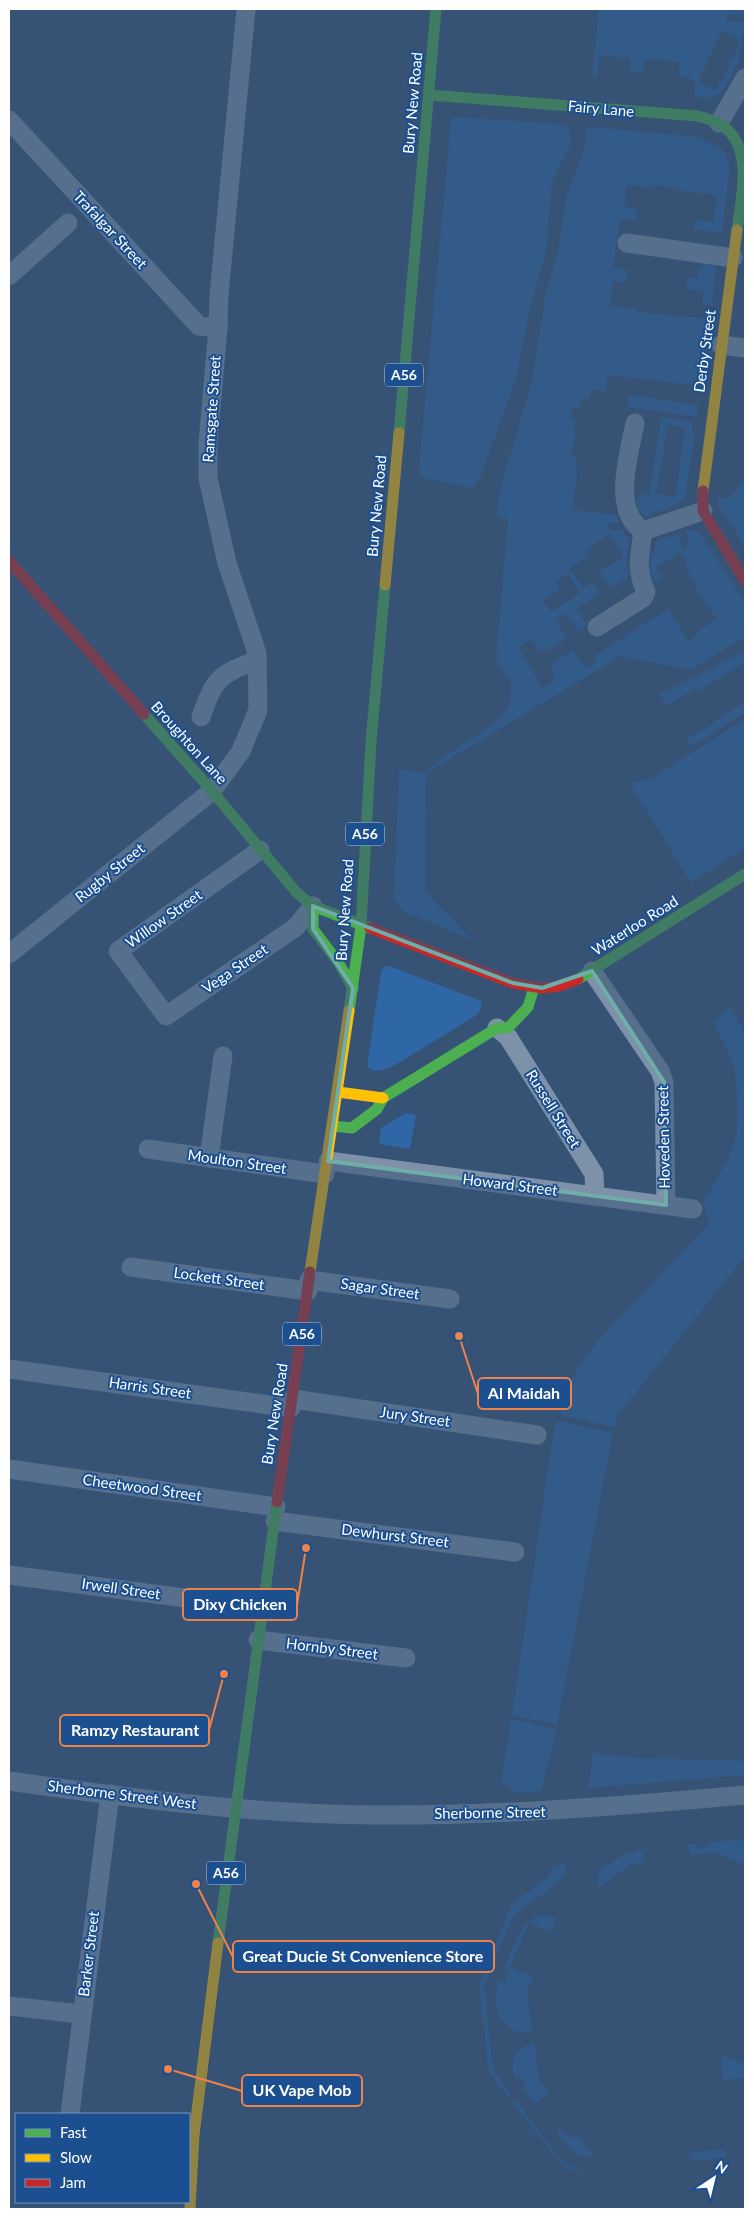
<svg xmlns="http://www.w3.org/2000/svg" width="754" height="2218" viewBox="0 0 754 2218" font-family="Lato,sans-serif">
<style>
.green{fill:#2f66a5;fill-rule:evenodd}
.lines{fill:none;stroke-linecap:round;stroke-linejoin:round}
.street{stroke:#7d92a8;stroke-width:19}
.fast{stroke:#4caf50;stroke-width:11}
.slow{stroke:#ffc107;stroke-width:11}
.jam{stroke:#c62828;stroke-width:11}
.marked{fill:none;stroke:#6fada8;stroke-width:4;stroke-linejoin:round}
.labels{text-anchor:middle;stroke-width:4;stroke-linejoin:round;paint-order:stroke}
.shield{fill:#1b4f8f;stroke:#bbcadd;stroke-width:1}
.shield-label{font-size:14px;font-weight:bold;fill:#fff}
.street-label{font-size:15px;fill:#fff;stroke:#1b4f8f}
.leader{fill:none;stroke:#ee8249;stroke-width:2}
.callout-dot{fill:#ee8249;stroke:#1b4f8f;stroke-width:2}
.callout{fill:#1b4f8f;stroke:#ee8249;stroke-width:2}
.callout-label{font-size:16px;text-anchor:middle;font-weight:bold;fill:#fff}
</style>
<rect width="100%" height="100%" fill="#365274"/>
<g class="green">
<path d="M599,9H745V15L726,14V21L745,22L739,61L722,91C715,99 704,98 694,96L695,80L679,76L680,62L645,59L644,72L629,71L630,58L599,55L597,77H592ZM722,30L740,39L734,57H732L722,81H720L716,90L698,81Z"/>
<polygon points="454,117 560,124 569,128 571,144 552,181 546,252 531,305 516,379 481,475 474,488 427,479 421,475 419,466 451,120"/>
<path d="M590,127L698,137L722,149L729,162V173L722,233L694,229L695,220L714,222L717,195L675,190V188L654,185L653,188L627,185L624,207L637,209L636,221L620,219L613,268L628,270L626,283L613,281L610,306L637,309V312L710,319L701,386L608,375L605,392L591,389L589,399L582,398L580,408L573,407L571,419L575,420L573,433L576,434L570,455L576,456L574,467L578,468L572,510L616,515L619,523H607L611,530H622L629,540L626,563L629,572L628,577L610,588L599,571L624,557L609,534L586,550L589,556L570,568L583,588L593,582L600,594L576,609L587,626L578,632L566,613L556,620L567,639L549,649L539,651L531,639L519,648L542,688L554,681L552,664L573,650L586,669L597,661L594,656L668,609L688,641L699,633L698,631L717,619L695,587L697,586L685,566L687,564L680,552L656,567L663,579L657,583L649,571L656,541L678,534L682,549L690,544L686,531C694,529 698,531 703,537L745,603V637L690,670L621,656L426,773L425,891L472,940L404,912L394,899L399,769L425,773L441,759L493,724L509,707L511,685L496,659L508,519L497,517L500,489L531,385L545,297L558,251L566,197L585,147L586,131ZM568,574L580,593L551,612L543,600L560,589L556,581Z"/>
<polygon points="706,264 715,266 716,269 712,305 702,304 703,291 686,289 687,277 697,279 700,268"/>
<polygon points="629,395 698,405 697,417 628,407"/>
<path d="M661,417L693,422L692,429L695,433L685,499L671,507L647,516L640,512L636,501L640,495H649ZM668,425L685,428L675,497L656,494Z"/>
<polygon points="745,479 745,547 720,508 718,498 730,498"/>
<polygon points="745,651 745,662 698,691 696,688 666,706 660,694"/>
<polygon points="745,702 745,713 690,747 686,739 715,723 714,721"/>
<polygon points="745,719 745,848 694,881 690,881 632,787 632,783 652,778"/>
<path d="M389,966L481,1001C483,1012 477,1014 469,1020L390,1068C381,1070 373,1074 367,1066L381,972L384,967Z"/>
<polygon points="730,1006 745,1033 745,1256 617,1416 615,1427 559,1415 575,1372 602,1336 709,1224 703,1202 728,1160 737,1133 737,1096 734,1065 714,1022"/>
<polygon points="406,1113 416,1115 410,1149 379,1144 381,1128"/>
<polygon points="557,1421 613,1433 557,1725 512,1715 553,1435"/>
<polygon points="511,1719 557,1729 541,1791 517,1793 501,1782"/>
<polygon points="593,1752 606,1755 639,1758 745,1761 745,1775 588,1788"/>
<polygon points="745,1840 745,1865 714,1852 690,1855 688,1844 697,1844 698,1848 708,1847 707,1842"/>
<polygon points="643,1850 644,1862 631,1864 599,1888 596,1882 601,1869 625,1854"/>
<path d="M560,1862L564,1864L566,1870C559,1889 527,1901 513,1917L484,1986L493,2070L512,2096L510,2099L489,2072L479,1984L511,1905L547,1878L553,1866L558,1868Z"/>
<path d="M545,1915L557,1918L551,1932L529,1923L510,1967L534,1977L527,1992L532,2031C529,2031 524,2032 520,2032C498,2028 491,1999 499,1982L504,1983L509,1972L504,1969C513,1949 519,1917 545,1915Z"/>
<path d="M534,2042L539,2079L549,2093L535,2104L523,2089L526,2086L519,2076L516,2078C507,2061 516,2048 534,2042Z"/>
<polygon points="725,2056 745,2064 745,2078 723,2080 721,2058"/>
<polygon points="515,2100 559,2157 567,2164 578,2169 578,2173 562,2165 512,2102"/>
<path d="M560,2127L570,2139L576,2134L594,2157C574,2158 567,2145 556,2131Z"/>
<polygon points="723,2149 727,2154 723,2158 692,2161 688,2158 693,2152"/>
</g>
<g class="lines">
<g class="street">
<polyline points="9,120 199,326 218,328"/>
<polyline points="719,123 745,78"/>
<polyline points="627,243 733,258"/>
<polyline points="9,276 68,223"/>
<polyline points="721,345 745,348"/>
<path d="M635,423C629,455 611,510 643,531L703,511"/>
<path d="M597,627L643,598L646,592C635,568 640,556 643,531"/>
<path d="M201,717C215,677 219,675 257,660"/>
<polyline points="260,850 118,951 166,1016 296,927 313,906"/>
<polyline points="9,954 212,791 241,751 258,710 257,653 227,563 208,478 208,443 218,328 219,295 246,9"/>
<polyline points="592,971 660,1071 664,1082 666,1205"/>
<polyline points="497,1028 508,1037 594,1174 595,1196"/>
<polyline points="148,1149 325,1174"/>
<polyline points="209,1158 223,1056"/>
<polyline points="328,1161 693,1209"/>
<polyline points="131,1267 308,1291"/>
<polyline points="309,1280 450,1299"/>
<polyline points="9,1369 291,1408"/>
<polyline points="293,1399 537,1435"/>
<polyline points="9,1469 276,1507"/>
<polyline points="275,1521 515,1552"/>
<polyline points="9,1575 262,1608"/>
<polyline points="258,1640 406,1658"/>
<path d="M9,1781C129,1798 251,1814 373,1815C497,1816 621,1806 745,1795"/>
<polyline points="9,2006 81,2014"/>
<polyline points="70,2114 110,1794"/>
</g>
<g class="fast">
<path d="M430,95L698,116C707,119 716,121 723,126C754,148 741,199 737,230"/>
<polyline points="399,433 436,9"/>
<polyline points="144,714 212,791 297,893 313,906 370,928"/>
<polyline points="313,906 313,929 338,962 353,988"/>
<polyline points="578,979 745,874"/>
<polyline points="349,1011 361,926 371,742 385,585"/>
<polyline points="333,1126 352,1128 377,1109 383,1098 497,1028 508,1028 528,1007 534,987"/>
<polyline points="218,1943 277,1502"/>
</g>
<g class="slow">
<polyline points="703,491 737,230"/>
<polyline points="385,585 399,433"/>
<polyline points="338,1092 383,1098"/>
<polyline points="310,1272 349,1011"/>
<polyline points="190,2209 194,2135 218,1943"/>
</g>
<g class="jam">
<polyline points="703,491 703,511 745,581"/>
<polyline points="9,561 144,714"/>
<polyline points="370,928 513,983 542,988 559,986 578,979"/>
<polyline points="277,1502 310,1272"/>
</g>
</g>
<path d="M0 0H754V2218H0ZM313,906L513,983L542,988L592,971L664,1082L666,1205L328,1161L353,988L313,929Z" fill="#365274" fill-opacity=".55" fill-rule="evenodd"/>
<path class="marked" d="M313,906L513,983L542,988L592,971L664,1082L666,1205L328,1161L353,988L313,929Z"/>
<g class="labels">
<g class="shield">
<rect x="385" y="363.5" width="38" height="23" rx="4"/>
<rect x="346" y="822.5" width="38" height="23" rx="4"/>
<rect x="283" y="1322.5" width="38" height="23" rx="4"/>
<rect x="207" y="1861.5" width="38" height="23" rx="4"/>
</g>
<g class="shield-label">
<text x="404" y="380">A56</text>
<text x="365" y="839">A56</text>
<text x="302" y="1339">A56</text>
<text x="226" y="1878">A56</text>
</g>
<g class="street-label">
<text transform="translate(413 103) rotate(-85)" y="5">Bury New Road</text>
<text transform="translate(601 109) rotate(5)" y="5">Fairy Lane</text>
<text transform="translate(110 230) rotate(47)" y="5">Trafalgar Street</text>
<text transform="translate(705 351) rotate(-82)" y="5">Derby Street</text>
<text transform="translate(212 409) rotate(-86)" y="5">Ramsgate Street</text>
<text transform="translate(377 506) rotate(-85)" y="5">Bury New Road</text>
<text transform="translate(189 743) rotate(48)" y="5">Broughton Lane</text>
<text transform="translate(110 873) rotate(-39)" y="5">Rugby Street</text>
<text transform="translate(345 910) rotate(-86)" y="5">Bury New Road</text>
<text transform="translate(164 919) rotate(-35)" y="5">Willow Street</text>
<text transform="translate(635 926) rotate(-32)" y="5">Waterloo Road</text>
<text transform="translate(235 969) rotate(-34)" y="5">Vega Street</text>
<text transform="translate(553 1109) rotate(58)" y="5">Russell Street</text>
<text transform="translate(664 1137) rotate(-91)" y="5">Hoveden Street</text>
<text transform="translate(237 1162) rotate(8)" y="5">Moulton Street</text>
<text transform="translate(510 1185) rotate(7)" y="5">Howard Street</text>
<text transform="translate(219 1279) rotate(8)" y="5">Lockett Street</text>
<text transform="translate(380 1289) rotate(8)" y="5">Sagar Street</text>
<text transform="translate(150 1388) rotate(8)" y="5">Harris Street</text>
<text transform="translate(275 1414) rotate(-81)" y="5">Bury New Road</text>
<text transform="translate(415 1417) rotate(8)" y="5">Jury Street</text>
<text transform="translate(142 1488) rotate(8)" y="5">Cheetwood Street</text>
<text transform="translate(395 1536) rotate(7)" y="5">Dewhurst Street</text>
<text transform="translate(121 1589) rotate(8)" y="5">Irwell Street</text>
<text transform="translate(332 1649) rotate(7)" y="5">Hornby Street</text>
<text transform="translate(122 1795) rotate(7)" y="5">Sherborne Street West</text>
<text transform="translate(490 1813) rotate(-1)" y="5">Sherborne Street</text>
<text transform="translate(89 1954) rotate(-83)" y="5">Barker Street</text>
</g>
</g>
<path class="leader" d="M459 1336L478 1394M306 1548L297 1605M224 1674L209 1730M196 1884L233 1957M168 2069L242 2091"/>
<g class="callout-dot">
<circle cx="459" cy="1336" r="5"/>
<circle cx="306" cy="1548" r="5"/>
<circle cx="224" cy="1674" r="5"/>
<circle cx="196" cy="1884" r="5"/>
<circle cx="168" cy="2069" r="5"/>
</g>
<g class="callout">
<rect x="478" y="1378" width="93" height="31" rx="5"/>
<rect x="183" y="1589" width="114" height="31" rx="5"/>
<rect x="60" y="1715" width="149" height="31" rx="5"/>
<rect x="233" y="1941" width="261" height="31" rx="5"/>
<rect x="242" y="2075" width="120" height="31" rx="5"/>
</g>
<g class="callout-label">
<text x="524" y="1399">Al Maidah</text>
<text x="240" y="1610">Dixy Chicken</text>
<text x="135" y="1736">Ramzy Restaurant</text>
<text x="363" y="1962">Great Ducie St Convenience Store</text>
<text x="302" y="2096">UK Vape Mob</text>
</g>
<rect width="754" height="2218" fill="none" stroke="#ffffff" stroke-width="20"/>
<rect x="15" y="2113" width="175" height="90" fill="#1b4f8f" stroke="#7695bc"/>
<rect x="25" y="2129" width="25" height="8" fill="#4caf50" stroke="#7695bc"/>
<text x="60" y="2138" font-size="15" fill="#ffffff">Fast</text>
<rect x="25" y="2154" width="25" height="8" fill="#ffc107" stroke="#7695bc"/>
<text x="60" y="2163" font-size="15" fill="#ffffff">Slow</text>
<rect x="25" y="2179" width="25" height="8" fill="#c62828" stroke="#7695bc"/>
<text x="60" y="2188" font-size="15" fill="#ffffff">Jam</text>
<g transform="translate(714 2178) rotate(35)" stroke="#1b4f8f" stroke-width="4" paint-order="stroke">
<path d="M0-4L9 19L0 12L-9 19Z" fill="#ffffff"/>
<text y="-8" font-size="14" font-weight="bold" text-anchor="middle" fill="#ffffff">N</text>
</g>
</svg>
